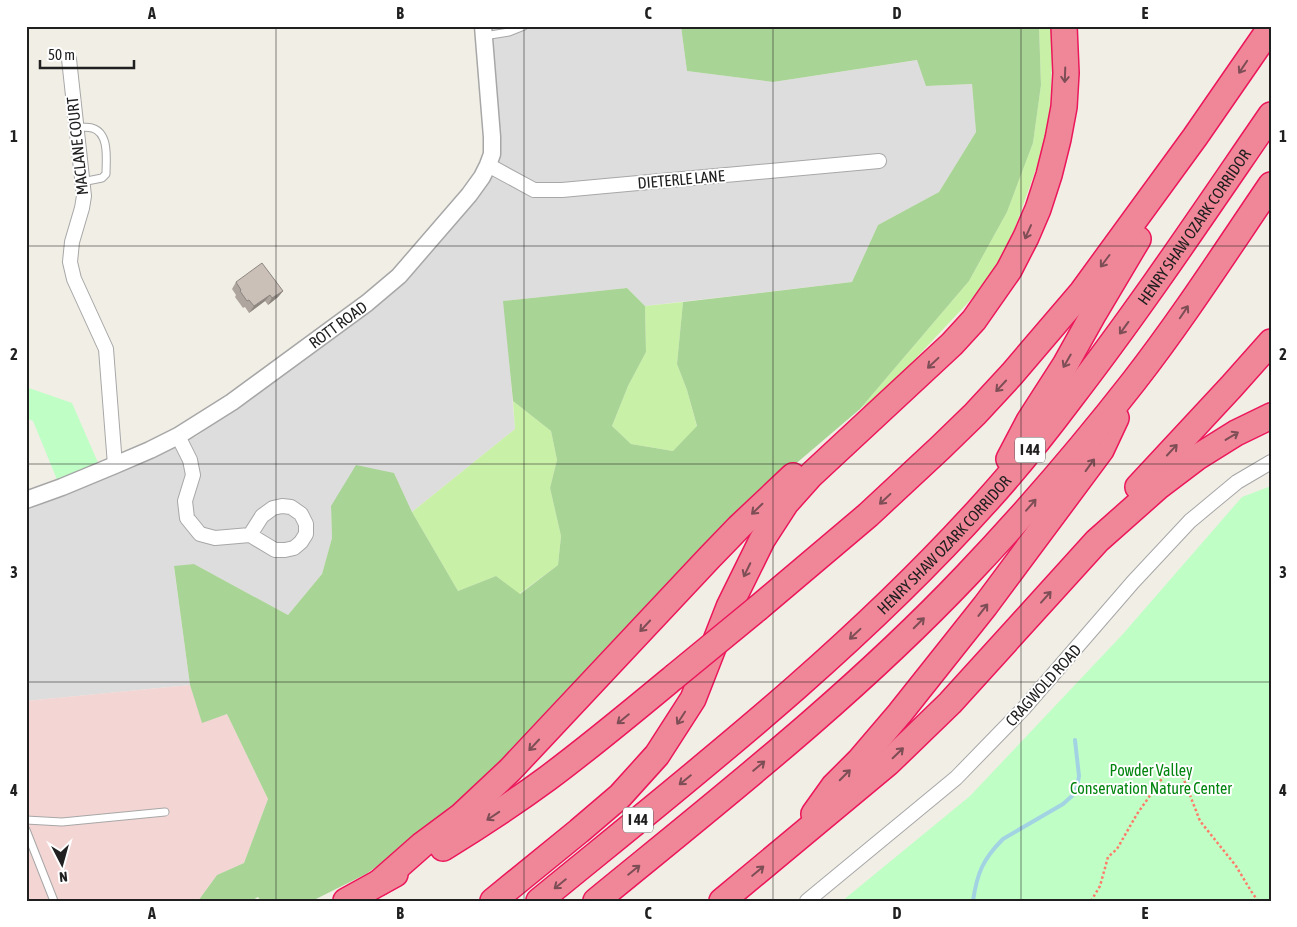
<svg xmlns="http://www.w3.org/2000/svg" width="1297" height="927" viewBox="0 0 1297 927" font-family="'Asap Condensed',sans-serif">
<style>
.residential{fill:#dedddd}
.commercial{fill:#f3d5d3}
.grass{fill:#c9f0a7}
.forest{fill:#a8d496}
.park{fill:#bfffc6}
.lines{fill:none;stroke-linecap:round;stroke-linejoin:round}
.stream{stroke:#a2d3e3;stroke-width:4}
.service-casing{stroke:#a7a7a7;stroke-width:9}
.minor-casing{stroke:#a7a7a7;stroke-width:16}
.tertiary-casing{stroke:#a7a7a7;stroke-width:19}
.motorway-casing{stroke:#ec165b;stroke-width:28}
.path{stroke:#ff7b69;stroke-width:2.5;stroke-dasharray:2.5 2.5;stroke-linecap:butt}
.service{stroke:#fff;stroke-width:7}
.minor{stroke:#fff;stroke-width:14}
.tertiary{stroke:#fff;stroke-width:16}
.motorway{stroke:#ef8798;stroke-width:25}
.motorway-bridge-casing{stroke:#ec165b;stroke-width:28;stroke-linecap:butt}
.motorway-bridge{stroke:#ef8798;stroke-width:25}
.wall{fill:#aea59e}
.shaded-wall{fill:#8d8681}
.building{fill:#cac0b8;stroke:#8d8681}
.oneway{stroke:#7d4e56}
.grid{fill:none;stroke:#202020;stroke-width:1;stroke-opacity:0.55}
.labels{text-anchor:middle;stroke-width:4;stroke-linejoin:round;paint-order:stroke}
.shield{fill:#fff;stroke:#636363;stroke-width:1}
.shield-label{font-size:15px;font-weight:bold;fill:#202020}
.street-label{font-size:16px;fill:#202020;stroke:#fff}
.park-label{font-size:16px;fill:#02850f;stroke:#fff}
.neatline{fill:none;stroke:#202020;stroke-width:2}
.grid-label{font-size:16px;text-anchor:middle;font-weight:bold;fill:#202020}
</style>
<rect width="100%" height="100%" fill="#f1eee5"/>
<polygon class="residential" points="490,26 681,26 687,71 773,82 918,60 927,86 972,84 976,132 939,192 878,225 852,282 645,306 627,288 504,301 515,429 412,512 394,473 331,506 332,538 322,574 288,615 194,564 174,567 190,685 26,701 26,511 123,470 197,436 377,301 485,186"/>
<polygon class="commercial" points="190,685 202,722 227,714 268,799 244,863 217,875 198,901 26,901 26,701"/>
<g class="grass">
<polygon points="1039,26 1051,26 1052,61 1050,111 1044,146 1015,228 996,266 977,293 903,372 878,396 860,409 969,281 1007,212 1033,143 1041,85"/>
<polygon points="683,302 677,364 687,390 697,427 673,451 631,444 612,426 628,386 646,352 645,306"/>
<polygon points="513,401 551,431 557,460 550,488 561,536 558,565 519,594 496,576 458,591 412,512 515,429"/>
</g>
<polygon class="forest" points="681,26 1039,26 1041,85 1033,143 1007,212 969,281 860,409 717,531 528,732 473,793 419,837 366,874 312,901 261,901 258,897 251,901 198,901 217,875 244,863 268,799 227,714 202,723 190,685 174,566 194,564 288,615 322,574 332,538 331,506 356,465 394,473 412,512 458,591 496,576 520,594 558,565 561,536 550,488 557,460 551,431 513,401 503,301 627,288 645,306 646,352 628,386 612,426 631,444 673,451 697,426 687,390 677,364 683,302 852,282 878,225 939,192 976,132 972,84 926,86 917,60 773,82 687,71"/>
<g class="park">
<polygon points="26,387 72,403 99,465 58,482 33,421 26,418"/>
<polygon points="1271,486 1271,901 842,901 970,796 1122,635 1242,497"/>
</g>
<g class="lines">
<path class="stream" d="M973,901C977,873 983,859 1003,839L1063,804L1072,796L1077,787L1079,776L1075,740"/>
<defs>
<g id="service">
<polyline points="484,36 509,32 524,26"/>
<path d="M76,127C81,127 87,127 92,128C110,133 106,160 106,174L102,178L82,182"/>
<polyline points="26,820 62,822 165,812"/>
<polyline points="26,830 54,901"/>
</g>
<g id="minor">
<polyline points="69,59 84,196 82,208 72,242 70,262 74,279 106,349 115,465"/>
<polyline points="488,165 534,190 562,190 879,161"/>
<polyline points="178,436 190,460 193,475 185,501 187,518 200,534 215,538 250,535 275,550 285,550 294,548 301,542 306,534 306,524 301,514 291,507 282,506 273,508 262,516 250,535"/>
<polyline points="807,901 956,778 1024,708 1133,582 1190,521 1237,482 1271,462"/>
</g>
<g id="tertiary">
<path id="s1" d="M26,500L62,487L115,465L150,450L178,436L232,402L367,303L399,276L469,195L482,177L488,165L492,154V137L483,26"/>
</g>
<g id="motorway">
<polyline points="1009,459 1029,421 1065,365 1094,313 1138,239"/>
<polyline points="1138,487 1231,387 1271,342"/>
<polyline points="758,608 868,515 940,448 975,414 1012,374 1082,292 1195,137 1271,27"/>
<polyline points="814,814 834,786 859,761 900,713 985,606 1101,450 1116,418"/>
<path d="M443,848C479,826 514,803 548,778C591,746 633,711 674,677"/>
<polyline points="380,882 422,845 461,816 510,770 709,558 739,527 793,476"/>
<polyline points="346,901 395,874"/>
<polyline points="493,901 579,831 620,796 657,755 693,699 729,607 762,540 786,503 811,475 952,344 974,320 1009,270 1026,237 1038,209 1049,175 1058,139 1064,107 1066,73 1064,26"/>
<path id="s2" d="M539,901C693,775 851,652 984,504C1015,470 1043,435 1070,399C1141,307 1205,211 1271,115"/>
<path d="M596,901C723,797 853,695 966,576C1025,514 1081,449 1134,381C1183,318 1226,251 1271,185"/>
<polyline points="722,901 888,763 950,703 1097,541 1159,486 1196,458 1236,433 1271,416"/>
</g>
</defs>
<use href="#service" class="service-casing"/>
<use href="#minor" class="minor-casing"/>
<use href="#tertiary" class="tertiary-casing"/>
<use href="#motorway" class="motorway-casing"/>
<polyline class="path" points="1091,901 1100,886 1108,857 1117,849 1137,814 1168,770 1179,767 1200,821 1236,866 1251,891 1258,901"/>
<use href="#service" class="service"/>
<use href="#minor" class="minor"/>
<use href="#tertiary" class="tertiary"/>
<use href="#motorway" class="motorway"/>
<defs>
<polyline id="motorway-bridge" points="674,677 758,608"/>
</defs>
<use href="#motorway-bridge" class="motorway-bridge-casing"/>
<use href="#motorway-bridge" class="motorway-bridge"/>
</g>
<polygon class="wall" points="236,282 283,291 278,297 268,305 265,301 249,313 245,307 243,308 235,297 236,295 232,289"/>
<g class="shaded-wall">
<polygon points="283,291 278,297 268,305 272,298"/>
<polygon points="270,295 265,301 249,313 254,306"/>
</g>
<polygon class="building" points="262,263 283,291 272,298 270,295 254,306 249,300 247,301 240,291 241,290 236,282"/>
<defs><path id="oneway-shaft" d="M-6 0H5M1.5-3L5.5 0L1.5 3" fill="none" stroke-width="1.6" stroke-linecap="round" stroke-linejoin="round" transform="scale(1.25)"/></defs>
<g class="oneway">
<use href="#oneway-shaft" transform="translate(1243 67) rotate(124)"/>
<use href="#oneway-shaft" transform="translate(1065 75) rotate(92)"/>
<use href="#oneway-shaft" transform="translate(1028 232) rotate(114)"/>
<use href="#oneway-shaft" transform="translate(1105 261) rotate(127)"/>
<use href="#oneway-shaft" transform="translate(1184 312) rotate(-56)"/>
<use href="#oneway-shaft" transform="translate(1124 328) rotate(126)"/>
<use href="#oneway-shaft" transform="translate(1067 361) rotate(120)"/>
<use href="#oneway-shaft" transform="translate(933 363) rotate(137)"/>
<use href="#oneway-shaft" transform="translate(1001 386) rotate(133)"/>
<use href="#oneway-shaft" transform="translate(1232 436) rotate(-31)"/>
<use href="#oneway-shaft" transform="translate(1172 450) rotate(-47)"/>
<use href="#oneway-shaft" transform="translate(1090 465) rotate(-54)"/>
<use href="#oneway-shaft" transform="translate(885 499) rotate(137)"/>
<use href="#oneway-shaft" transform="translate(1031 505) rotate(-49)"/>
<use href="#oneway-shaft" transform="translate(757 509) rotate(136)"/>
<use href="#oneway-shaft" transform="translate(747 570) rotate(116)"/>
<use href="#oneway-shaft" transform="translate(1046 597) rotate(-48)"/>
<use href="#oneway-shaft" transform="translate(983 610) rotate(-52)"/>
<use href="#oneway-shaft" transform="translate(919 623) rotate(-45)"/>
<use href="#oneway-shaft" transform="translate(645 626) rotate(133)"/>
<use href="#oneway-shaft" transform="translate(855 634) rotate(137)"/>
<use href="#oneway-shaft" transform="translate(681 718) rotate(123)"/>
<use href="#oneway-shaft" transform="translate(623 719) rotate(141)"/>
<use href="#oneway-shaft" transform="translate(534 745) rotate(133)"/>
<use href="#oneway-shaft" transform="translate(898 753) rotate(-44)"/>
<use href="#oneway-shaft" transform="translate(759 766) rotate(-40)"/>
<use href="#oneway-shaft" transform="translate(845 775) rotate(-45)"/>
<use href="#oneway-shaft" transform="translate(685 780) rotate(141)"/>
<use href="#oneway-shaft" transform="translate(493 816) rotate(146)"/>
<use href="#oneway-shaft" transform="translate(634 870) rotate(-39)"/>
<use href="#oneway-shaft" transform="translate(758 871) rotate(-40)"/>
<use href="#oneway-shaft" transform="translate(560 884) rotate(141)"/>
</g>
<path class="grid" d="M276,26V901M524,26V901M773,26V901M1021,26V901M26,246H1271M26,464H1271M26,682H1271"/>
<g class="labels">
<g class="shield">
<rect x="1015" y="437.5" width="30" height="25" rx="4"/>
<rect x="623" y="807.5" width="30" height="25" rx="4"/>
</g>
<g class="shield-label">
<text x="1030" y="455">I 44</text>
<text x="638" y="825">I 44</text>
</g>
<g class="street-label">
<text transform="translate(77 146) rotate(-96)" y="6">MACLANE COURT</text>
<text transform="translate(681 179) rotate(-5)" y="6">DIETERLE LANE</text>
<text dy="6" stroke="none"><textPath href="#s2" startOffset="945">HENRY SHAW OZARK CORRIDOR</textPath></text>
<text dy="6" stroke="none"><textPath href="#s1" startOffset="360">ROTT ROAD</textPath></text>
<text dy="6" stroke="none"><textPath href="#s2" startOffset="540">HENRY SHAW OZARK CORRIDOR</textPath></text>
<text transform="translate(1043 685) rotate(-48)" y="6">CRAGWOLD ROAD</text>
</g>
<g class="park-label">
<text x="1151" y="776">Powder Valley<tspan x="1151" dy="18">Conservation Nature Center</tspan></text>
</g>
</g>
<rect width="1297" height="927" fill="none" stroke="#ffffff" stroke-width="55"/>
<g transform="translate(62 864) rotate(174)" stroke="#ffffff" stroke-width="4" paint-order="stroke">
<path d="M0-4L9 19L0 12L-9 19Z" fill="#202020"/>
<text y="-8" font-size="14" font-weight="bold" text-anchor="middle" fill="#202020">N</text>
</g>
<path d="M40 60v8h94v-8" fill="none" stroke="#202020" stroke-width="2.5"/>
<text x="48" y="60" font-size="15" fill="#202020" stroke="#ffffff" stroke-width="4" paint-order="stroke">50 m</text>
<rect x="28" y="28" width="1242" height="872" class="neatline"/>
<g class="grid-label">
<text x="152" y="19">A</text>
<text x="400" y="19">B</text>
<text x="648" y="19">C</text>
<text x="897" y="19">D</text>
<text x="1145" y="19">E</text>
<text x="14" y="142">1</text>
<text x="1283" y="142">1</text>
<text x="14" y="360">2</text>
<text x="1283" y="360">2</text>
<text x="14" y="578">3</text>
<text x="1283" y="578">3</text>
<text x="14" y="796">4</text>
<text x="1283" y="796">4</text>
<text x="152" y="919">A</text>
<text x="400" y="919">B</text>
<text x="648" y="919">C</text>
<text x="897" y="919">D</text>
<text x="1145" y="919">E</text>
</g>
</svg>
